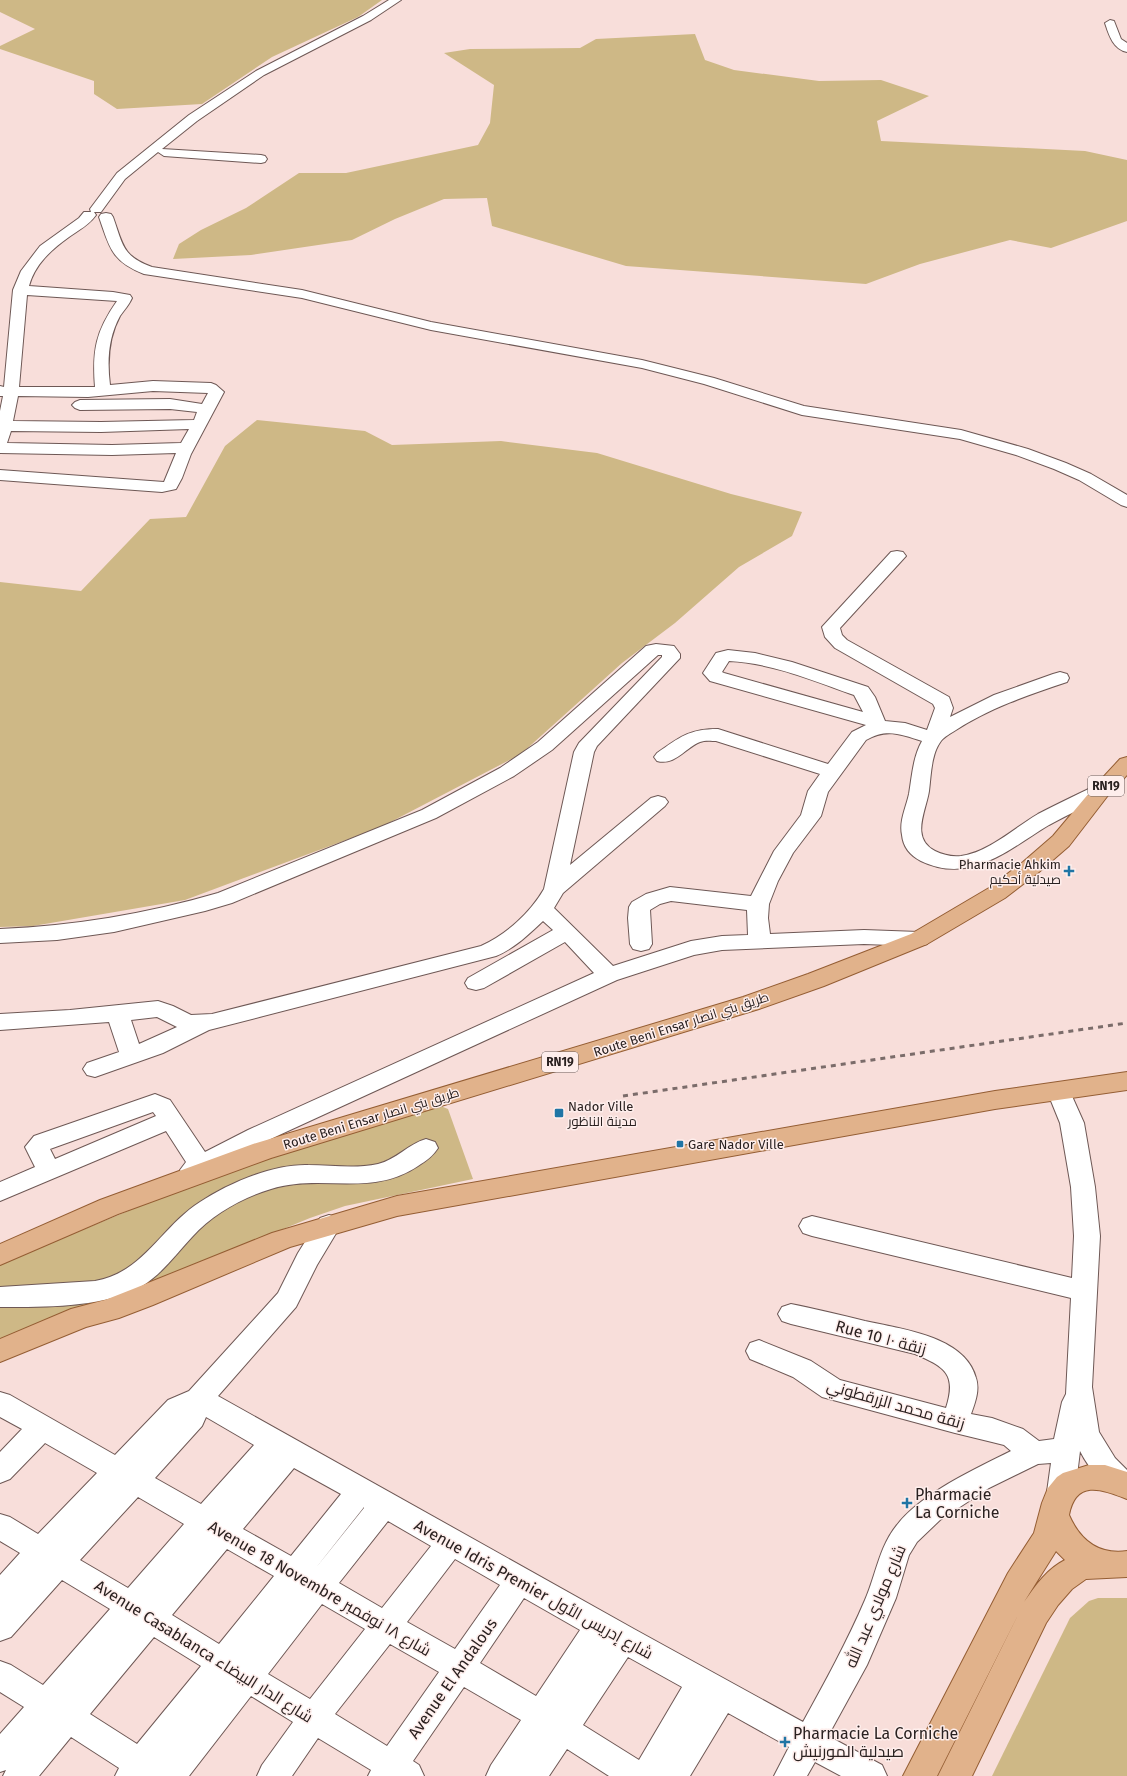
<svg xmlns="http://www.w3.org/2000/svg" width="1127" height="1776" viewBox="0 0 1127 1776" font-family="'Fira Sans',Cairo,sans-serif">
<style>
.green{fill:#ceb886}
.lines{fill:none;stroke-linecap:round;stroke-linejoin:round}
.minor-casing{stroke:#6e5855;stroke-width:2}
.major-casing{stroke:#945d33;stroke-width:2}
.minor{fill:#fff;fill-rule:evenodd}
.major{fill:#e1b28b;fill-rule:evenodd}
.rail{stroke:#7b6c6a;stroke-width:3;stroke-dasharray:5 5;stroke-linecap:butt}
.poi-dot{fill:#2075a5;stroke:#feeeec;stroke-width:1.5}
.labels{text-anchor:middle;stroke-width:3;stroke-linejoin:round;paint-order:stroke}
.shield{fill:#feeeec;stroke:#6a5e5d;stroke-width:1}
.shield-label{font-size:12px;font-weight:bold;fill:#2a2120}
.poi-label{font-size:13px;fill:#2a2120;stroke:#feeeec;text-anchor:start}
.street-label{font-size:13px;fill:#2a2120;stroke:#feeeec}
.near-street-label{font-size:16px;fill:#2a2120;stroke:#feeeec}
.near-poi-label{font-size:16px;fill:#2a2120;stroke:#feeeec;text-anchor:start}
</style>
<rect width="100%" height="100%" fill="#f8deda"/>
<g class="green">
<polygon points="0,0 382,0 358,17 272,57 202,104 117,109 94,94 94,81 0,49 0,46 35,29 0,12"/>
<polygon points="695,34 705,60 734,70 819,81 881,80 929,96 877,121 881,141 1085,151 1127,160 1127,221 1051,248 1010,240 920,264 866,284 626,266 492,226 487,198 444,199 395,219 352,240 251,255 173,259 179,244 201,230 246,208 299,173 346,173 478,145 490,123 494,85 444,53 470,49 580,48 596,39"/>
<polygon points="257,420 365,431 392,445 501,441 597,453 731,494 802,512 792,536 739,567 675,623 622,663 521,754 381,827 185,900 33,926 0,927 0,582 81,591 150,519 186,517 225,446"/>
<polygon points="438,1105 448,1109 473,1179 345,1206 310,1218 0,1345 0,1264 203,1180 252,1161"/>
<polygon points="1098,1598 1127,1598 1127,1776 992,1776 1070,1618 1089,1601"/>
</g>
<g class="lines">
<defs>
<g id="minor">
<path d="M389,0H401L371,20L264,75L197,121L162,149L261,155L265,156L267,159L265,162L261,163L164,156L158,152L125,179L101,212H94L96,215C89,225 79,230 69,237C51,250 35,264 29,286L113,292L130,295L132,298C129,305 124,310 120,316C108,338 107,361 110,385L153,381L211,383L216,385L224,392L191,454L182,478L176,489L162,492L0,480V470L164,482L176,453L112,455L0,453V411L3,396H0V386L4,387L13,290L21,271L40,246L79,218L84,212H91L90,209L117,173L189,115L256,71L363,16ZM27,295L117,301C96,331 92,350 95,387H19ZM153,391L208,393L202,404L170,399L80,400L75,402L72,405L75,408L80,410L170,409L197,412L194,420L101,422L13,421L18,396L88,397ZM189,429L181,443L112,445L7,443L11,431L101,432Z"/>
<path d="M1110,20L1114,21L1121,39L1127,43V52C1113,49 1109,35 1105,23Z"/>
<path d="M106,213L111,214L113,217C123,245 122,256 152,267L302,290L431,322L642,360L714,378L804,406L961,430L1028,449L1066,463L1091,474L1127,495V507L1121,505L1079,480L1054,469L1016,455L960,439L802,415L704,384L642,368L431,330L302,298L144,274C111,261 110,248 99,217L101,214Z"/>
<path d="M897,551L903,552L906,556L840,628L842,635L847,640L949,697L953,708L950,717L994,695L1053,674L1060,672L1067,674L1069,678L1067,682C1028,695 990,708 956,730C951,733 944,737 941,741C931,754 931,776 929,791C926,811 910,838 935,851C943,855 952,857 961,856C989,852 1014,828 1038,814C1057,804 1076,795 1095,786L1102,784L1109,786L1112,790L1109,794C1089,805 1069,814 1049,825C1009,849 971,885 921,861C911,856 903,847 902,835C899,821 906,808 909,794C912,776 913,757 922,741C901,734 886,728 866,740L828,792L821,816L793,853L778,881L769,904L768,918L770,934L864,930L919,932L927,934L930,939L927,944L919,946L864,944L722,950L694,955L617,980L264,1142L201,1176L192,1179L183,1176L180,1170L186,1162L166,1131L0,1201V1182L35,1167L25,1147L34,1136L155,1094L170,1100L205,1152L248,1130L594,973L565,942L484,988L476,990L468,988L465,983L468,978L553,930L543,921C528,935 515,948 496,956L209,1030L163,1053L95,1077L87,1075L83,1069L87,1063L119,1052L109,1022L0,1030V1014L70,1010L158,1001L173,1006L191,1015L212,1014L481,946C507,934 530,913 544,889L574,752L579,743L662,657V655H658L552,750L514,776L436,818L232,903L205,911L114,932L57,940L0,943V929C74,926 146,914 218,893L422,810L500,768L538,742L646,646L656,644L674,646L680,654V658L597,746L594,752L570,865L651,798L658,796L665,798L668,802L665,806L563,893L554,908L613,966L691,941L722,936L748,935L747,910L671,901L660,904L650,910L652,944L649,949L641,951L633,949L630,944L628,918L629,907L632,902L646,894L670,887L751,896L774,851L801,815L808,791L820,774L716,741C712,741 705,740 700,742C685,748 675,766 657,761L654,757L657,753C680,737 689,729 718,729L828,764L852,732L866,725L710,681L703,673L716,653L728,650L755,653L792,662L868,687L875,697L885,721L905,723L927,730L935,708L933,704L835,648L825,637L822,627L891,552ZM729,661C772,663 814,681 854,695L863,712L724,673L722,672ZM157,1017L177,1027L139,1044L131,1020ZM153,1112L156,1116L55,1159L50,1149Z"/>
<path d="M1059,1083L1067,1085L1084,1123L1095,1187L1100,1236L1092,1387L1099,1432L1115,1458L1127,1470V1493C1110,1499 1087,1465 1080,1451L1075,1492L1071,1501L1061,1504L1051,1501L1047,1492L1051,1463L1038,1464L989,1488L940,1520L917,1542L909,1555L896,1598L867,1665L828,1736L882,1765L887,1776H841L815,1762L807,1776H774L789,1747L728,1713L690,1776H609L567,1749L549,1776H486L491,1765L521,1720L464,1687L413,1761L419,1765L424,1776H368L371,1770L318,1738L292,1776H257L262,1765L293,1722L251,1696L189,1776H115L119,1768L71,1737L39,1776H3L6,1770L0,1772V1734L24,1707L0,1692V1661L11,1665L43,1685L110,1609L62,1580L11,1637L0,1641V1575L20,1553L0,1541V1514L10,1517L38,1534L97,1473L45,1443L10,1479L0,1483V1452L22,1429L0,1417V1392L10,1395L115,1455L168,1400L189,1391L278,1293L298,1253L320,1218L329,1215L338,1218L341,1225L317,1265L296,1307L218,1396L634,1629L803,1722C825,1682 847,1642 865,1600C876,1575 879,1547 897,1525C922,1493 975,1469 1011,1451L1004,1445L992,1442L955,1433L822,1397L793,1377L750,1359L746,1351L750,1343L759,1340L811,1361L840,1380L946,1408C957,1374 945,1367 915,1354L791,1324L782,1321L778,1314L782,1307L791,1304C816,1309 841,1315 865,1321C901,1329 965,1336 976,1378C980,1390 975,1403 971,1414L992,1418L1023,1429L1039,1441L1054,1439L1062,1402L1066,1394L1071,1298L812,1236L803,1233L799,1226L803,1219L812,1216L1072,1278L1074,1236L1071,1187L1060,1123L1047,1091L1051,1085ZM206,1417L254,1445L201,1504L155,1478L202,1426ZM294,1468L341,1494L291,1556L243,1529ZM138,1497L184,1524L128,1588L80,1560ZM364,1507V1508L315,1569ZM388,1521L431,1546L382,1608L339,1583ZM227,1549L274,1576L219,1644L172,1615ZM455,1559L500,1585L455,1649L407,1622ZM524,1598L580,1630L536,1696L480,1663ZM322,1604L365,1629L310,1699L268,1674ZM154,1637L201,1666L137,1744L90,1714ZM390,1644L439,1672L387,1746L335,1714ZM628,1657L682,1687L639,1760L583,1725Z"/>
<path d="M426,1139L435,1142L438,1148C433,1156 426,1161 418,1166C371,1198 321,1173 271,1189C242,1198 213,1214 192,1237C176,1254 162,1274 142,1286C105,1308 43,1307 0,1307V1287L95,1281C143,1273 162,1226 200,1202C229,1183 273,1164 308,1165C331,1165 355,1169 378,1164C396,1160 408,1144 426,1139Z"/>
</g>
<g id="major">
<polygon points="1127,757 1127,775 1109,794 1069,846 1039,872 1005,898 927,944 824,986 759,1009 271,1158 118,1214 0,1265 0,1244 100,1200 253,1144 743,997 808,974 911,934 989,888 1023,862 1053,836 1095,786 1120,759"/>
<polygon points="1127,1072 1127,1090 995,1109 397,1216 290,1247 153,1305 119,1318 86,1327 0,1362 0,1339 71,1309 105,1300 133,1289 272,1233 397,1196 995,1091"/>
<path d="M1089,1465H1105L1127,1472V1499C1101,1489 1076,1479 1069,1515C1080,1540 1098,1555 1127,1551V1577L1086,1579L1072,1589L1058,1605L1046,1623L972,1776H938L1022,1607L937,1776H903L1008,1573L1034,1533L1042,1503L1048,1488L1057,1477L1063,1473ZM1056,1551L1065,1560C1047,1569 1036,1585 1024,1602Z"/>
</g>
</defs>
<use href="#minor" class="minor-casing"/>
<use href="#major" class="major-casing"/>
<use href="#minor" class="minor"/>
<use href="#major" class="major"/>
<polyline class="rail" points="623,1096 1127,1023"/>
</g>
<g class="poi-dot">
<path d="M1067 865h4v4h4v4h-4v4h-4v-4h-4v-4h4z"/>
<rect x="554" y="1108" width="10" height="10" rx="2"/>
<rect x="676" y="1140" width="8" height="8" rx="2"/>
<path d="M905 1497h4v4h4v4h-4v4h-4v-4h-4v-4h4z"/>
<path d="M783 1736h4v4h4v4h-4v4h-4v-4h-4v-4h4z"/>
</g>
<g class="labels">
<g class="shield">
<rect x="1088" y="776" width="36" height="20" rx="3"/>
<rect x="542" y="1052" width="36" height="20" rx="3"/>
</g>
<g class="shield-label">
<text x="1106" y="790">RN19</text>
<text x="560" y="1066">RN19</text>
</g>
<g class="poi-label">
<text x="1061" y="869" text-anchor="end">Pharmacie Ahkim<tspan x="1061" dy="15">صيدلية أحكيم</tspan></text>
<text x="568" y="1111">Nador Ville<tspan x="568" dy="15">مدينة الناظور</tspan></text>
<text x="688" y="1149">Gare Nador Ville</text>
</g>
<g class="street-label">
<text transform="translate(681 1024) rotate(-18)" y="5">Route Beni Ensar طريق بني انصار</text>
<text transform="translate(371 1118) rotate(-17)" y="5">Route Beni Ensar طريق بني انصار</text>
</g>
<g class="near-street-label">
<text transform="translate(881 1337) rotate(15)" y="6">Rue 10 زنقة ١٠</text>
<text transform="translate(896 1404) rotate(16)" y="6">زنقة محمد الزرقطوني</text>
<text transform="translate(320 1588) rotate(30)" y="6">Avenue 18 Novembre شارع ١٨ نوفمبر</text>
<text transform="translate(534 1589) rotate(29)" y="6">Avenue Idris Premier شارع إدريس الأول</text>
<text transform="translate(875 1606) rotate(-67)" y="6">شارع مولاي عبد الله</text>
<text transform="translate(204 1651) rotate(32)" y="6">Avenue Casablanca شارع الدار البيضاء</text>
<text transform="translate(452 1678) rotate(-55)" y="6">Avenue El Andalous</text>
</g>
<g class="near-poi-label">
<text x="915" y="1500">Pharmacie<tspan x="915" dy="18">La Corniche</tspan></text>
<text x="793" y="1739">Pharmacie La Corniche<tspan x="793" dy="18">صيدلية المورنيش</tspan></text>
</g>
</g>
</svg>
